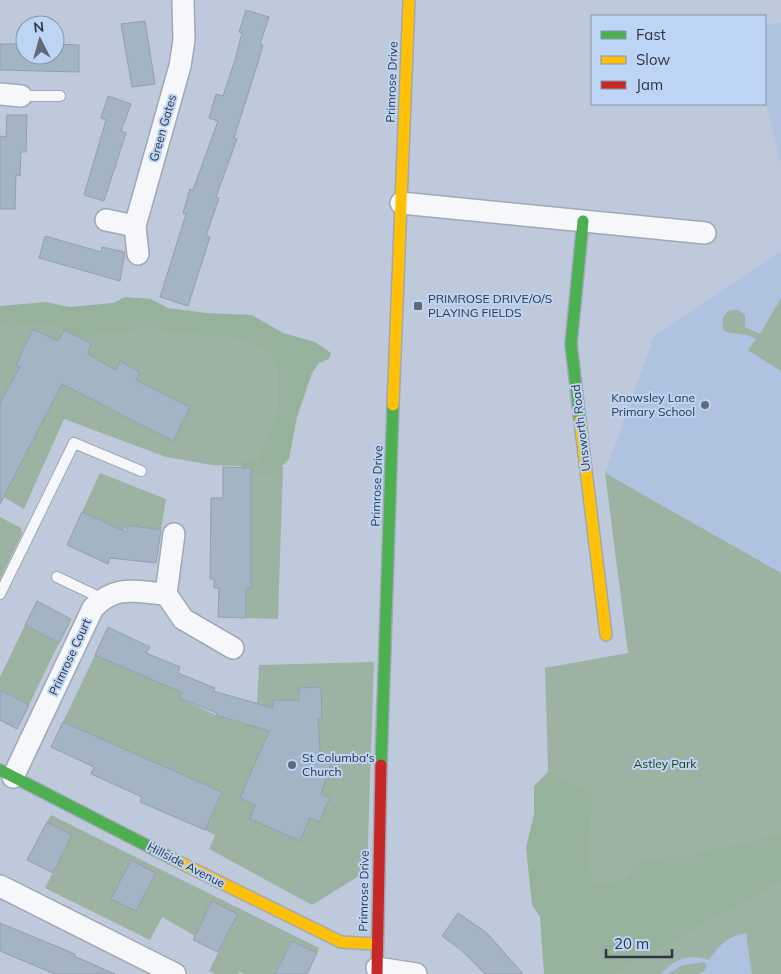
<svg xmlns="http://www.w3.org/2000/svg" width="781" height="974" viewBox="0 0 781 974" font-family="Mulish,sans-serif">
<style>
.built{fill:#afc2df}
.green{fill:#9cb2a3}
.forest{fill:#96b29c}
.building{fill:#a3b4c4;stroke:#949fab}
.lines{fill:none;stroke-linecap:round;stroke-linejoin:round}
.lane-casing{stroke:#9fa8b6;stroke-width:12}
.street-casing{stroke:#9fa8b6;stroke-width:24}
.fast-casing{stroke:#9fa8b6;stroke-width:14}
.slow-casing{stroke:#9fa8b6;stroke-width:14}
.jam-casing{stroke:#9fa8b6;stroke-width:14}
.lane{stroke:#f5f7fa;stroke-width:10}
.street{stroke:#f5f7fa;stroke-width:21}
.fast{stroke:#4caf50;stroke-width:11}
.slow{stroke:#ffc107;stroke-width:11}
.jam{stroke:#c62828;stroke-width:11}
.poi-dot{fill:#606a79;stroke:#bdd4f5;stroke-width:2}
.labels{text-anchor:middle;stroke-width:4;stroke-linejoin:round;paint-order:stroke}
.street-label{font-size:12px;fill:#2e3644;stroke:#bdd4f5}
.poi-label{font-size:12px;fill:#2e3644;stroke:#bdd4f5;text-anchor:start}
.park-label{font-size:12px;fill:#163e04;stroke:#bdd4f5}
</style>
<rect width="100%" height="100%" fill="#becadb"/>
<g class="built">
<polygon points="781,23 781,166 765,98 765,24"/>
<polygon points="781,251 781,573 605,473 654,336"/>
<polygon points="781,881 781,974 613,974"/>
</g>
<g class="green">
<path d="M781,298V371L748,350L756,339C742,332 737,335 724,331C721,322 722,316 730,310H738L745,315V327L760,334Z"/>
<polygon points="0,313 261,330 309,352 275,467 283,467 278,619 246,618 245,588 251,588 251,468 264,467 212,465 166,457 64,419 24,509 0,495"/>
<polygon points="100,473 166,499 161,530 127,525 123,531 82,512"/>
<path d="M605,473L781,573V974H752L746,933C727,937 720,944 709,960C688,954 676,958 661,974H571L552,902L545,668L628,653Z"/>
<polygon points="0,517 21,528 22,534 0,579"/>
<polygon points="25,625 59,643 29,705 0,690 0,677"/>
<polygon points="95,655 181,692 179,698 216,715 244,724 251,702 257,703 259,665 374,662 367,871 312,905 209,849 215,835 205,830 222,793 63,722"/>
<polygon points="51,815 319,948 317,953 292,941 275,974 244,974 240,972 238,974 215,974 209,971 237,914 212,902 195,936 162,917 150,940 45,888 72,835 47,822"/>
<polygon points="704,962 707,965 704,971 698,974 668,974 683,965"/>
</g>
<g class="forest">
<polygon points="125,297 151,299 168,308 207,313 252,315 283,333 315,342 331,353 329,359 319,363 312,373 297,417 289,459 275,473 260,474 240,470 244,461 258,461 278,413 278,366 266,349 241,338 175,332 152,328 77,336 49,324 7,327 0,325 0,306 46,302 69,307 113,303"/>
<path d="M548,772C564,780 579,784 593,795C590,819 585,861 594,883L606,884L628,877L635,863L656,858L685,857L768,837H781V881L613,974H544L540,917L532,905L526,848L534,814V786Z"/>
</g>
<g class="building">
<polygon points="246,10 269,17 260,44 263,45 255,72 234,138 237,139 216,197 219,198 206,236 210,237 188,306 160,297 186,214 183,213 190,189 193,190 218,121 209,118 216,94 223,96 235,60 242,33 239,32"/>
<polygon points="145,21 155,84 132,87 121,24"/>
<polygon points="0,44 25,44 25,55 55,55 55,44 79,45 79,72 0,70"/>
<polygon points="108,96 131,104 121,131 126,133 104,201 84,195 106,120 101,118"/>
<polygon points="7,115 27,115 26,152 21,152 20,176 16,175 15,209 0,209 0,136 6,137"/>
<polygon points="45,236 101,252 102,247 125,252 120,281 39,258"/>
<polygon points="33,329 58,341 64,330 91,343 88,354 116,370 120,361 140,372 136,380 190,407 173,441 62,384 0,504 0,403 20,367 16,365"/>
<polygon points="223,467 251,468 251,588 246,588 246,618 218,617 219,588 214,588 214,579 210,579 211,498 223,498"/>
<polygon points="82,512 126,532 127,525 161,530 156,563 110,558 108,564 67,545"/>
<polygon points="37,601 71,619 59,643 25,625"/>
<polygon points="108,627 150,647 146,653 180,667 178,673 215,688 213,691 273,708 273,700 299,700 299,688 321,687 322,719 318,719 320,752 333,758 321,794 330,798 319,822 310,818 300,841 250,819 255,805 240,798 269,731 216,715 217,713 179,698 181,692 95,655"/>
<polygon points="0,690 29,705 17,729 0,720"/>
<polygon points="63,722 222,792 205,830 140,802 142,797 91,774 94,767 51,747"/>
<polygon points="47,822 72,835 53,873 27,860"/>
<polygon points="131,860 156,873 136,911 111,899"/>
<polygon points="212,901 238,914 218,952 193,940"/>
<polygon points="458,913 487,933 523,974 485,974 461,950 442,936"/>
<polygon points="0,923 75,954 74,956 115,974 55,974 0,951"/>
<polygon points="292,941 317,953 307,974 275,974"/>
</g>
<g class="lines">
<defs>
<g id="lane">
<polyline points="21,96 60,96"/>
<polyline points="57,577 103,599"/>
<polyline points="0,594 74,443 141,471"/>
</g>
<g id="street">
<polyline points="0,94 21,96"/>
<polyline points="401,203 705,233"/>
<polyline points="106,220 135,226"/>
<polyline points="138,254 135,226 180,66 184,40 183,0"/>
<polyline points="174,534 166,594 183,619 233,648"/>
<path d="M13,777L93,608C117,584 135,592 166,594"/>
<polyline points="0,886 175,974"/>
<polyline points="377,968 416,974"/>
</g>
<g id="fast">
<polyline points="580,421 571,344 583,221"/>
<polyline points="381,765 393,405"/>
<polyline points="0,770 171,858"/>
</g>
<g id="slow">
<polyline points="393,405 409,0"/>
<polyline points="580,421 606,635"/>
<polyline points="171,858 341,942 376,944"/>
</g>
<polyline id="jam" points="377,974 381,765"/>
</defs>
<use href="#lane" class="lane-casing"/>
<use href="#street" class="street-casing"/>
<use href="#fast" class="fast-casing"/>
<use href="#slow" class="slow-casing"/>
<use href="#jam" class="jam-casing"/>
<use href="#lane" class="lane"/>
<use href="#street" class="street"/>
<use href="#fast" class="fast"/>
<use href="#slow" class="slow"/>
<use href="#jam" class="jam"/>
</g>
<g class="poi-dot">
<rect x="413" y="301" width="10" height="10" rx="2.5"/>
<circle cx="705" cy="405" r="5"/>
<circle cx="292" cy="765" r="5"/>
</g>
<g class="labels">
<g class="street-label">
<text transform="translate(392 82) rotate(-88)" y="4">Primrose Drive</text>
<text transform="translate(163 128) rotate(-74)" y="4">Green Gates</text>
<text transform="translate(581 428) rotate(-97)" y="4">Unsworth Road</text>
<text transform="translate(377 486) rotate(-88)" y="4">Primrose Drive</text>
<text transform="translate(70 657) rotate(-65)" y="4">Primrose Court</text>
<text transform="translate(186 865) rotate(27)" y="4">Hillside Avenue</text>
<text transform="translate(364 891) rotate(-89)" y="4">Primrose Drive</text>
</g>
<g class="poi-label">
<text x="428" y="303">PRIMROSE DRIVE/O/S<tspan x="428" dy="14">PLAYING FIELDS</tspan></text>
<text x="695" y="402" text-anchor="end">Knowsley Lane<tspan x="695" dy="14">Primary School</tspan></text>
<text x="302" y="762">St Columba's<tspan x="302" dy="14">Church</tspan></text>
</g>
<g class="park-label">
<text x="665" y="768">Astley Park</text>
</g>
</g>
<rect x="591" y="15" width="175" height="90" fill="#bdd4f5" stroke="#8495ae"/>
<rect x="601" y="31" width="25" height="8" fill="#4caf50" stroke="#8495ae"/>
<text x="636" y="40" font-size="15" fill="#2e3644">Fast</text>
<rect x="601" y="56" width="25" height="8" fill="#ffc107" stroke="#8495ae"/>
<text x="636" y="65" font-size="15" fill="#2e3644">Slow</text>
<rect x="601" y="81" width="25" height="8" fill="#c62828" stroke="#8495ae"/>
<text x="636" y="90" font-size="15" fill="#2e3644">Jam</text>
<g transform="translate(40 40) rotate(354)"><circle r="24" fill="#bdd4f5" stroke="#8495ae"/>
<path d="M0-4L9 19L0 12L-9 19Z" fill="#606a79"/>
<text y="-8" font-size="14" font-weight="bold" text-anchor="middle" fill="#2e3644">N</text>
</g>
<path d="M606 949v8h66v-8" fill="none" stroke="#2e3644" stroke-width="2.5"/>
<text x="614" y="949" font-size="15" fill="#2e3644" stroke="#bdd4f5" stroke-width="4" paint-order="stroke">20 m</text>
</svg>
